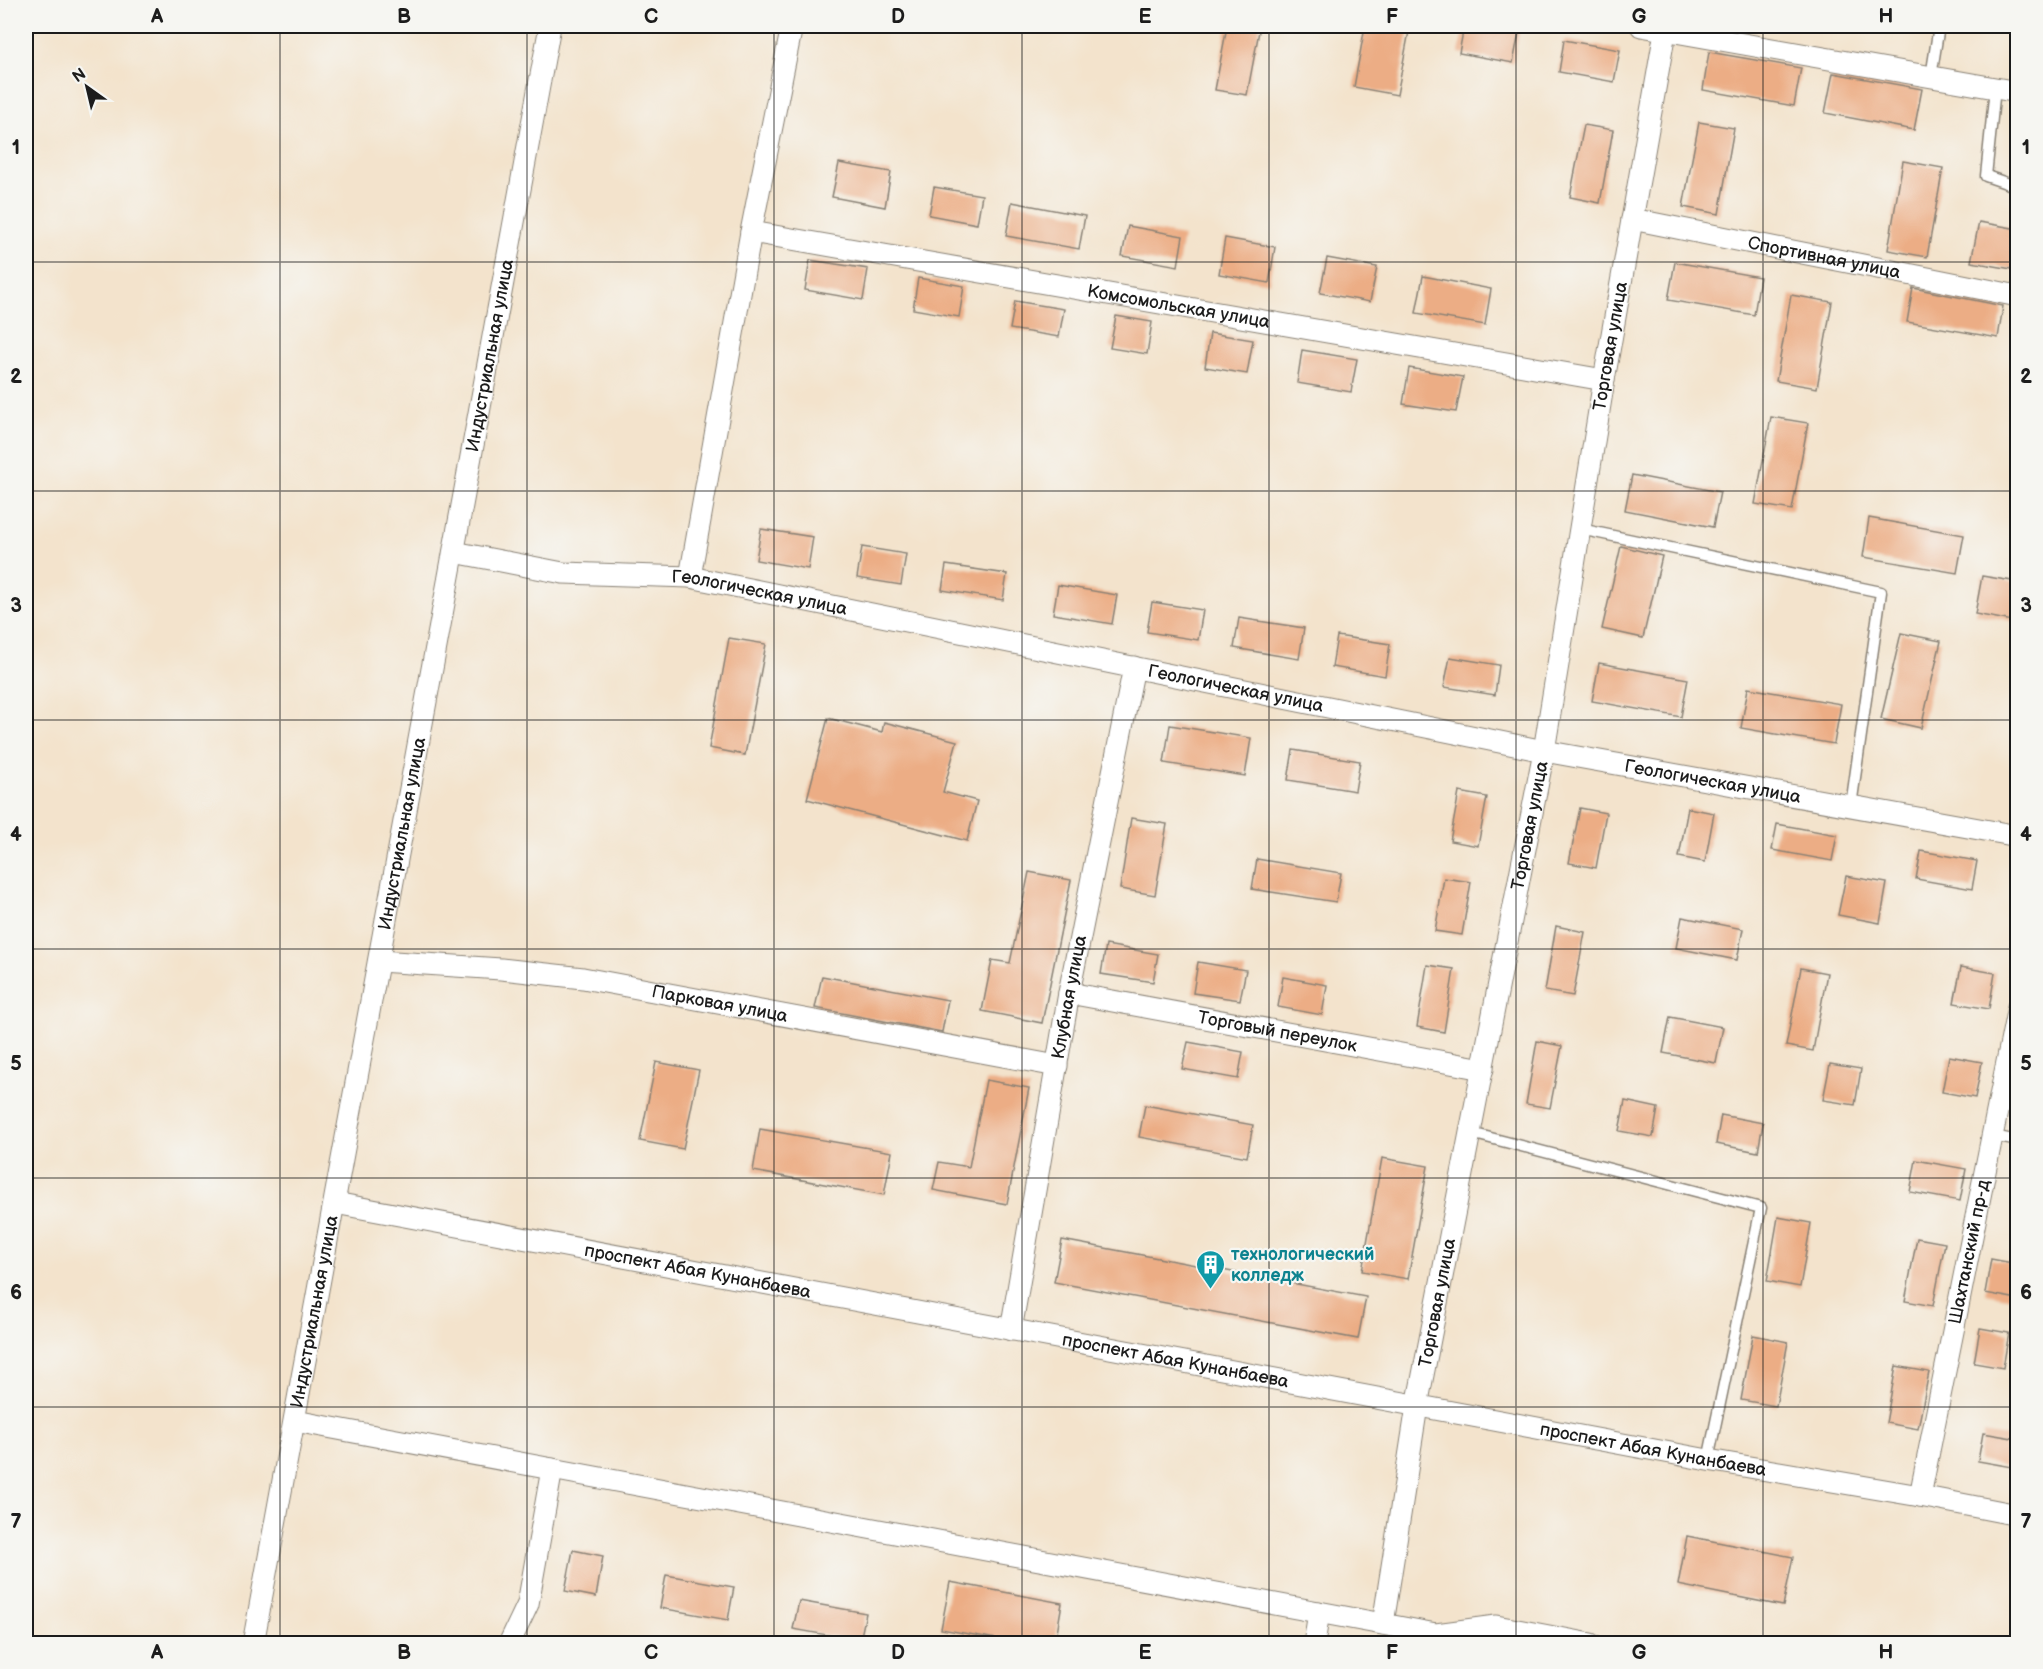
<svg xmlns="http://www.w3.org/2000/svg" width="2043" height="1669" viewBox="0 0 2043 1669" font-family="'Balsamiq Sans',sans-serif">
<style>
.building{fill:#ecad85}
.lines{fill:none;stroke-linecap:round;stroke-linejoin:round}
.service-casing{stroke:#888074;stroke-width:13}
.minor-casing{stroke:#888074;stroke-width:23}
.service{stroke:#fff;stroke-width:10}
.minor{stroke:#fff;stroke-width:21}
.grid{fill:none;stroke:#1c1c1c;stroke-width:1.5;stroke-opacity:0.55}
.labels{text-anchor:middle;stroke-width:4.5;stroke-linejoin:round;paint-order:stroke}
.street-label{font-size:18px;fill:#1c1c1c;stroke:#f6f6f2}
.culture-label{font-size:18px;font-weight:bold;fill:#0d838f;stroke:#f6f6f2;text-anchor:start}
.neatline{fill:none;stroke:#1c1c1c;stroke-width:2}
.grid-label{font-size:20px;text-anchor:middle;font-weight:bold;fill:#1c1c1c}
</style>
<rect width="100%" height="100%" fill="#f6f6f2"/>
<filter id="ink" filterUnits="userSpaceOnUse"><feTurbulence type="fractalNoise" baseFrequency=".0167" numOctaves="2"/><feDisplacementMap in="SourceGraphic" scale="12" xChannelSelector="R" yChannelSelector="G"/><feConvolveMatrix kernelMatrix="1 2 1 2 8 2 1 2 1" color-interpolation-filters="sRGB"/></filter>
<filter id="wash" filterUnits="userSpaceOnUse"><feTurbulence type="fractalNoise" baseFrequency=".008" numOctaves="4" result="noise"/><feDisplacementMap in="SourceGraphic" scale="24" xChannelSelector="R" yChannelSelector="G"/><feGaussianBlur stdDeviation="1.35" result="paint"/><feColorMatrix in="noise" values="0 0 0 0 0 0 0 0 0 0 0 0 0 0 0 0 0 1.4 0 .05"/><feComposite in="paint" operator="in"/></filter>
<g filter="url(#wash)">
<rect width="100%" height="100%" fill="#f3e3cc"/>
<g id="blocks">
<g class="building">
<polygon points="1227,26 1260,26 1247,95 1215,90"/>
<polygon points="1365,26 1410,26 1397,95 1354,87"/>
<polygon points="1464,26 1507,26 1520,28 1513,63 1459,53"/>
<polygon points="1564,40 1620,50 1614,82 1559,72"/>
<polygon points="1709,52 1801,68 1794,106 1703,90"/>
<polygon points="1833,73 1922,89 1914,130 1825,113"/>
<polygon points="1699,122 1734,128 1719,214 1683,207"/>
<polygon points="1584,125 1613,130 1600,203 1570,197"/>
<polygon points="1903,161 1943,168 1927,257 1888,250"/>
<polygon points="839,163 891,172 885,207 832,197"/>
<polygon points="934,187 982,195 977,224 929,215"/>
<polygon points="1012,202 1085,216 1079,249 1006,236"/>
<polygon points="1979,222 2018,229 2018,270 1971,262"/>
<polygon points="1128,226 1183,236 1178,266 1122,256"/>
<polygon points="1225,238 1275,247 1269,283 1219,274"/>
<polygon points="1327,258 1377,267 1370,302 1320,293"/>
<polygon points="810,260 868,269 863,300 805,290"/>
<polygon points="1675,262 1760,277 1754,315 1668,300"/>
<polygon points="1423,276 1491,289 1485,325 1416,313"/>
<polygon points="918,278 964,286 959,317 913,309"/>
<polygon points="1913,288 2003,306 1998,338 1907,322"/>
<polygon points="1791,295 1832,302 1817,388 1776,381"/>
<polygon points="1015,301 1064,309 1059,337 1010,329"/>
<polygon points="1116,316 1152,322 1147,354 1110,348"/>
<polygon points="1210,333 1253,340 1247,374 1205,367"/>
<polygon points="1302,350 1357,359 1351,392 1297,383"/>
<polygon points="1409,368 1463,377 1456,412 1403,404"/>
<polygon points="1771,417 1808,423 1792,510 1755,504"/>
<polygon points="1632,475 1720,492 1713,527 1625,510"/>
<polygon points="1869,518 1964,535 1957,573 1863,557"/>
<polygon points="761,529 813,537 808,569 756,560"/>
<polygon points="1621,546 1662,556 1643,638 1602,629"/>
<polygon points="862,547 906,554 901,585 857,578"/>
<polygon points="946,565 1007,574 1003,600 942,590"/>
<polygon points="1982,576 2018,582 2018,622 1975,614"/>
<polygon points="1058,585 1117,595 1112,624 1053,614"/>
<polygon points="1152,602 1203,610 1198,640 1147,632"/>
<polygon points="1239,618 1304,628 1299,659 1234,648"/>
<polygon points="1901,633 1941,641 1921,728 1881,719"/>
<polygon points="1337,636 1390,644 1385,676 1332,667"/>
<polygon points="729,638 766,644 745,755 709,748"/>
<polygon points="1450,657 1499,665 1495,695 1444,687"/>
<polygon points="1599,663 1688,679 1681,717 1592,701"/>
<polygon points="1748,688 1841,704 1834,744 1741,728"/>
<polygon points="828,718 882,732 884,722 957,741 943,792 977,801 967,841 807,799"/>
<polygon points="1170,725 1251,738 1245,776 1164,763"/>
<polygon points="1293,750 1360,761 1355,791 1288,780"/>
<polygon points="1459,792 1487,797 1478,846 1450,841"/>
<polygon points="1580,808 1606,813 1596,868 1569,863"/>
<polygon points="1688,808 1714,813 1705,862 1679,857"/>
<polygon points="1131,818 1167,824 1155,895 1120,889"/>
<polygon points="1777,824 1837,835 1832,861 1772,850"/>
<polygon points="1921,851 1977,861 1972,889 1916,879"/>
<polygon points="1257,859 1341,873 1336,902 1252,889"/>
<polygon points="1029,872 1071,880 1042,1023 982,1011 992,960 1010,963"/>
<polygon points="1846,876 1887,883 1880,923 1838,915"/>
<polygon points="1444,878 1471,882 1462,935 1435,931"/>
<polygon points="1682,917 1743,929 1737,960 1676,948"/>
<polygon points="1556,926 1585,932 1573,996 1545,991"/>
<polygon points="1106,945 1158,954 1153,982 1101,974"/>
<polygon points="1198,962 1246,970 1240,1000 1193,993"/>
<polygon points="1427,965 1454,969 1444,1032 1417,1027"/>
<polygon points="1961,967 1995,973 1989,1009 1954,1003"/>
<polygon points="1801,968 1827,973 1813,1051 1786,1046"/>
<polygon points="822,976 948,1000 942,1032 815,1008"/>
<polygon points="1283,977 1327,985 1322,1015 1278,1007"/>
<polygon points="1670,1017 1723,1027 1716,1063 1663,1053"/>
<polygon points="1537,1041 1562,1046 1550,1108 1526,1104"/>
<polygon points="1188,1042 1243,1052 1238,1079 1182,1069"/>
<polygon points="1949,1056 1982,1062 1975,1098 1942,1092"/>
<polygon points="656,1062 699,1070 683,1149 640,1141"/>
<polygon points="1830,1064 1861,1069 1855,1105 1823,1100"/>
<polygon points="986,1080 1029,1088 1007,1204 933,1190 939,1162 969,1167"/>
<polygon points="1625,1101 1658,1108 1653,1137 1619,1131"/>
<polygon points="1145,1105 1253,1125 1247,1157 1139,1137"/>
<polygon points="1721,1115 1763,1123 1758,1152 1716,1144"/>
<polygon points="760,1129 892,1152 884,1195 753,1171"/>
<polygon points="1382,1158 1428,1166 1408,1279 1362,1271"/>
<polygon points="1916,1160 1966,1169 1960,1201 1910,1192"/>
<polygon points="1778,1217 1811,1223 1800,1287 1767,1281"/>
<polygon points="1917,1238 1945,1243 1933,1306 1905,1301"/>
<polygon points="1062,1240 1366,1297 1358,1339 1054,1282"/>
<polygon points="1991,1259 2018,1264 2018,1299 1985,1293"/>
<polygon points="1980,1328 2009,1333 2003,1368 1974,1363"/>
<polygon points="1753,1335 1788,1342 1776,1406 1741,1400"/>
<polygon points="1896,1366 1929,1372 1918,1429 1886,1423"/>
<polygon points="1983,1433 2018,1439 2018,1468 1978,1461"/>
<polygon points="1687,1536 1793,1557 1783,1606 1678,1585"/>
<polygon points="573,1550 603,1556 596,1597 565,1591"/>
<polygon points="666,1575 734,1587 728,1620 660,1608"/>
<polygon points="950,1582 1062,1603 1055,1644 1024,1644 941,1629"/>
<polygon points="799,1601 866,1613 860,1641 793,1629"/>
</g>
</g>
</g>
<g filter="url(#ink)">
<use href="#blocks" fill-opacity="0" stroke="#888074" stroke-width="1.5"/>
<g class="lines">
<defs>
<g id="service">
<polyline points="1931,77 1939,26"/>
<polyline points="1995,88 1986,176 2018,187"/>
<polyline points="1580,529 1881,592 1851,806"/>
<polyline points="1471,1133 1761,1208 1708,1460"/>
<polyline points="1993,1136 2018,1141"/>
</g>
<g id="minor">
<polyline points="1641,26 2018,92"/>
<path id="s1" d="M1632,219L2018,296"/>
<path id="s2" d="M751,232L1604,380"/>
<path id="s3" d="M454,552L563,573L690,577L1544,751L2018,836"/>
<polyline points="690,577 751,232 792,26"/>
<path id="s4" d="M379,961L501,969L583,978L1057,1066"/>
<path id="s5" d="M1069,993L1483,1069"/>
<path id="s6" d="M335,1203L1708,1460L1920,1496L2018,1515"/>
<path id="s7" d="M1011,1330L1069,993L1134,667"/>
<polyline points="295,1421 1436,1634 1496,1626 1591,1644"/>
<path id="s8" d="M1920,1496L2018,1007"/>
<path id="s9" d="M1383,1624L1417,1406L1544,751L1604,380L1666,26"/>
<path id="s10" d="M253,1644L550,26"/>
<polyline points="509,1644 528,1604 552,1469"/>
<polyline points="1314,1644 1319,1612"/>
</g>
</defs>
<use href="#service" class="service-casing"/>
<use href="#minor" class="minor-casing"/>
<use href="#service" class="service"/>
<use href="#minor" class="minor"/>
</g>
</g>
<path class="grid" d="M280,26V1644M527,26V1644M774,26V1644M1022,26V1644M1269,26V1644M1516,26V1644M1763,26V1644M26,262H2018M26,491H2018M26,720H2018M26,949H2018M26,1178H2018M26,1407H2018"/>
<defs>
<symbol id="building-pin" viewBox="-11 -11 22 30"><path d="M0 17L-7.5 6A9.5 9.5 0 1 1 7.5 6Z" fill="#0f9aa8" stroke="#f6f6f2"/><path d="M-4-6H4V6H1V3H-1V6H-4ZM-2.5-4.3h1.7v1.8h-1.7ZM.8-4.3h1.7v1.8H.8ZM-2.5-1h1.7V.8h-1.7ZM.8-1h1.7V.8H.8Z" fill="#fff"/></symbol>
</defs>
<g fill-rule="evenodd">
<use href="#building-pin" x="1194" y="1248" width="33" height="45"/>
</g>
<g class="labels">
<g class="street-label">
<text dy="6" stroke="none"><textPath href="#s1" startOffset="196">Спортивная улица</textPath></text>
<text dy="6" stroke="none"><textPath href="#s2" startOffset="434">Комсомольская улица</textPath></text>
<text dy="6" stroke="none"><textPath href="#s9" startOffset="1298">Торговая улица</textPath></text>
<text dy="6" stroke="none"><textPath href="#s10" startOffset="1310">Индустриальная улица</textPath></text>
<text dy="6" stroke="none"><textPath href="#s3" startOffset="309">Геологическая улица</textPath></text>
<text dy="6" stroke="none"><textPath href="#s3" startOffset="795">Геологическая улица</textPath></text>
<text dy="6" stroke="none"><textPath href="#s3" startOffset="1281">Геологическая улица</textPath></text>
<text dy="6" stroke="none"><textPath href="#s9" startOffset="812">Торговая улица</textPath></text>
<text dy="6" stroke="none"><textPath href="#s10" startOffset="824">Индустриальная улица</textPath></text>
<text dy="6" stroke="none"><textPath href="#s7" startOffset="338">Клубная улица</textPath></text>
<text dy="6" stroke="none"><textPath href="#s4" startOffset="344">Парковая улица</textPath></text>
<text dy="6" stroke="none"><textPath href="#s5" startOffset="212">Торговый переулок</textPath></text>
<text dy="6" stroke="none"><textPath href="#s8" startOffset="249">Шахтанский пр-д</textPath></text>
<text dy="6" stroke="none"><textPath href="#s6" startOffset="369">проспект Абая Кунанбаева</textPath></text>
<text dy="6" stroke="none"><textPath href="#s9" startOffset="326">Торговая улица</textPath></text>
<text dy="6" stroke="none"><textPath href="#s10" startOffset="338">Индустриальная улица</textPath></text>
<text dy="6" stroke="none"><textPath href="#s6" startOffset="855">проспект Абая Кунанбаева</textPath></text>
<text dy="6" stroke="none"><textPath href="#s6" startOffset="1341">проспект Абая Кунанбаева</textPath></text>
</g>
<g class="culture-label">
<text x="1231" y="1260">технологический<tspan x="1231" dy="21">колледж</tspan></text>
</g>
</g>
<rect width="2043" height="1669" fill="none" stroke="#f6f6f2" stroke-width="66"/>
<g transform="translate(87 87) rotate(326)" stroke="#f6f6f2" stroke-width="4.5" paint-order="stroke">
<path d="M0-4.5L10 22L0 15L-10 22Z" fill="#1c1c1c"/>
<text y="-9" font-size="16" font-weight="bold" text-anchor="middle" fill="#1c1c1c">N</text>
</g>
<rect x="33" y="33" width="1977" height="1603" class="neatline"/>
<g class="grid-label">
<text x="157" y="23">A</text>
<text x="404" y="23">B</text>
<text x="651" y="23">C</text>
<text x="898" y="23">D</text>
<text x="1145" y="23">E</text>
<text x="1392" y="23">F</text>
<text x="1639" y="23">G</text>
<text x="1886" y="23">H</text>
<text x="16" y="154">1</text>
<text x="2026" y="154">1</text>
<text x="16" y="383">2</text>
<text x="2026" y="383">2</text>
<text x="16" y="612">3</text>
<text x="2026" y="612">3</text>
<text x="16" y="841">4</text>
<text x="2026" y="841">4</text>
<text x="16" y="1070">5</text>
<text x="2026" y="1070">5</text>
<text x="16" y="1299">6</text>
<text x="2026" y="1299">6</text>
<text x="16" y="1528">7</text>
<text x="2026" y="1528">7</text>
<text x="157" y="1659">A</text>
<text x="404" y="1659">B</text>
<text x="651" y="1659">C</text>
<text x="898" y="1659">D</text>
<text x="1145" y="1659">E</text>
<text x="1392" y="1659">F</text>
<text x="1639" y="1659">G</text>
<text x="1886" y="1659">H</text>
</g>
</svg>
